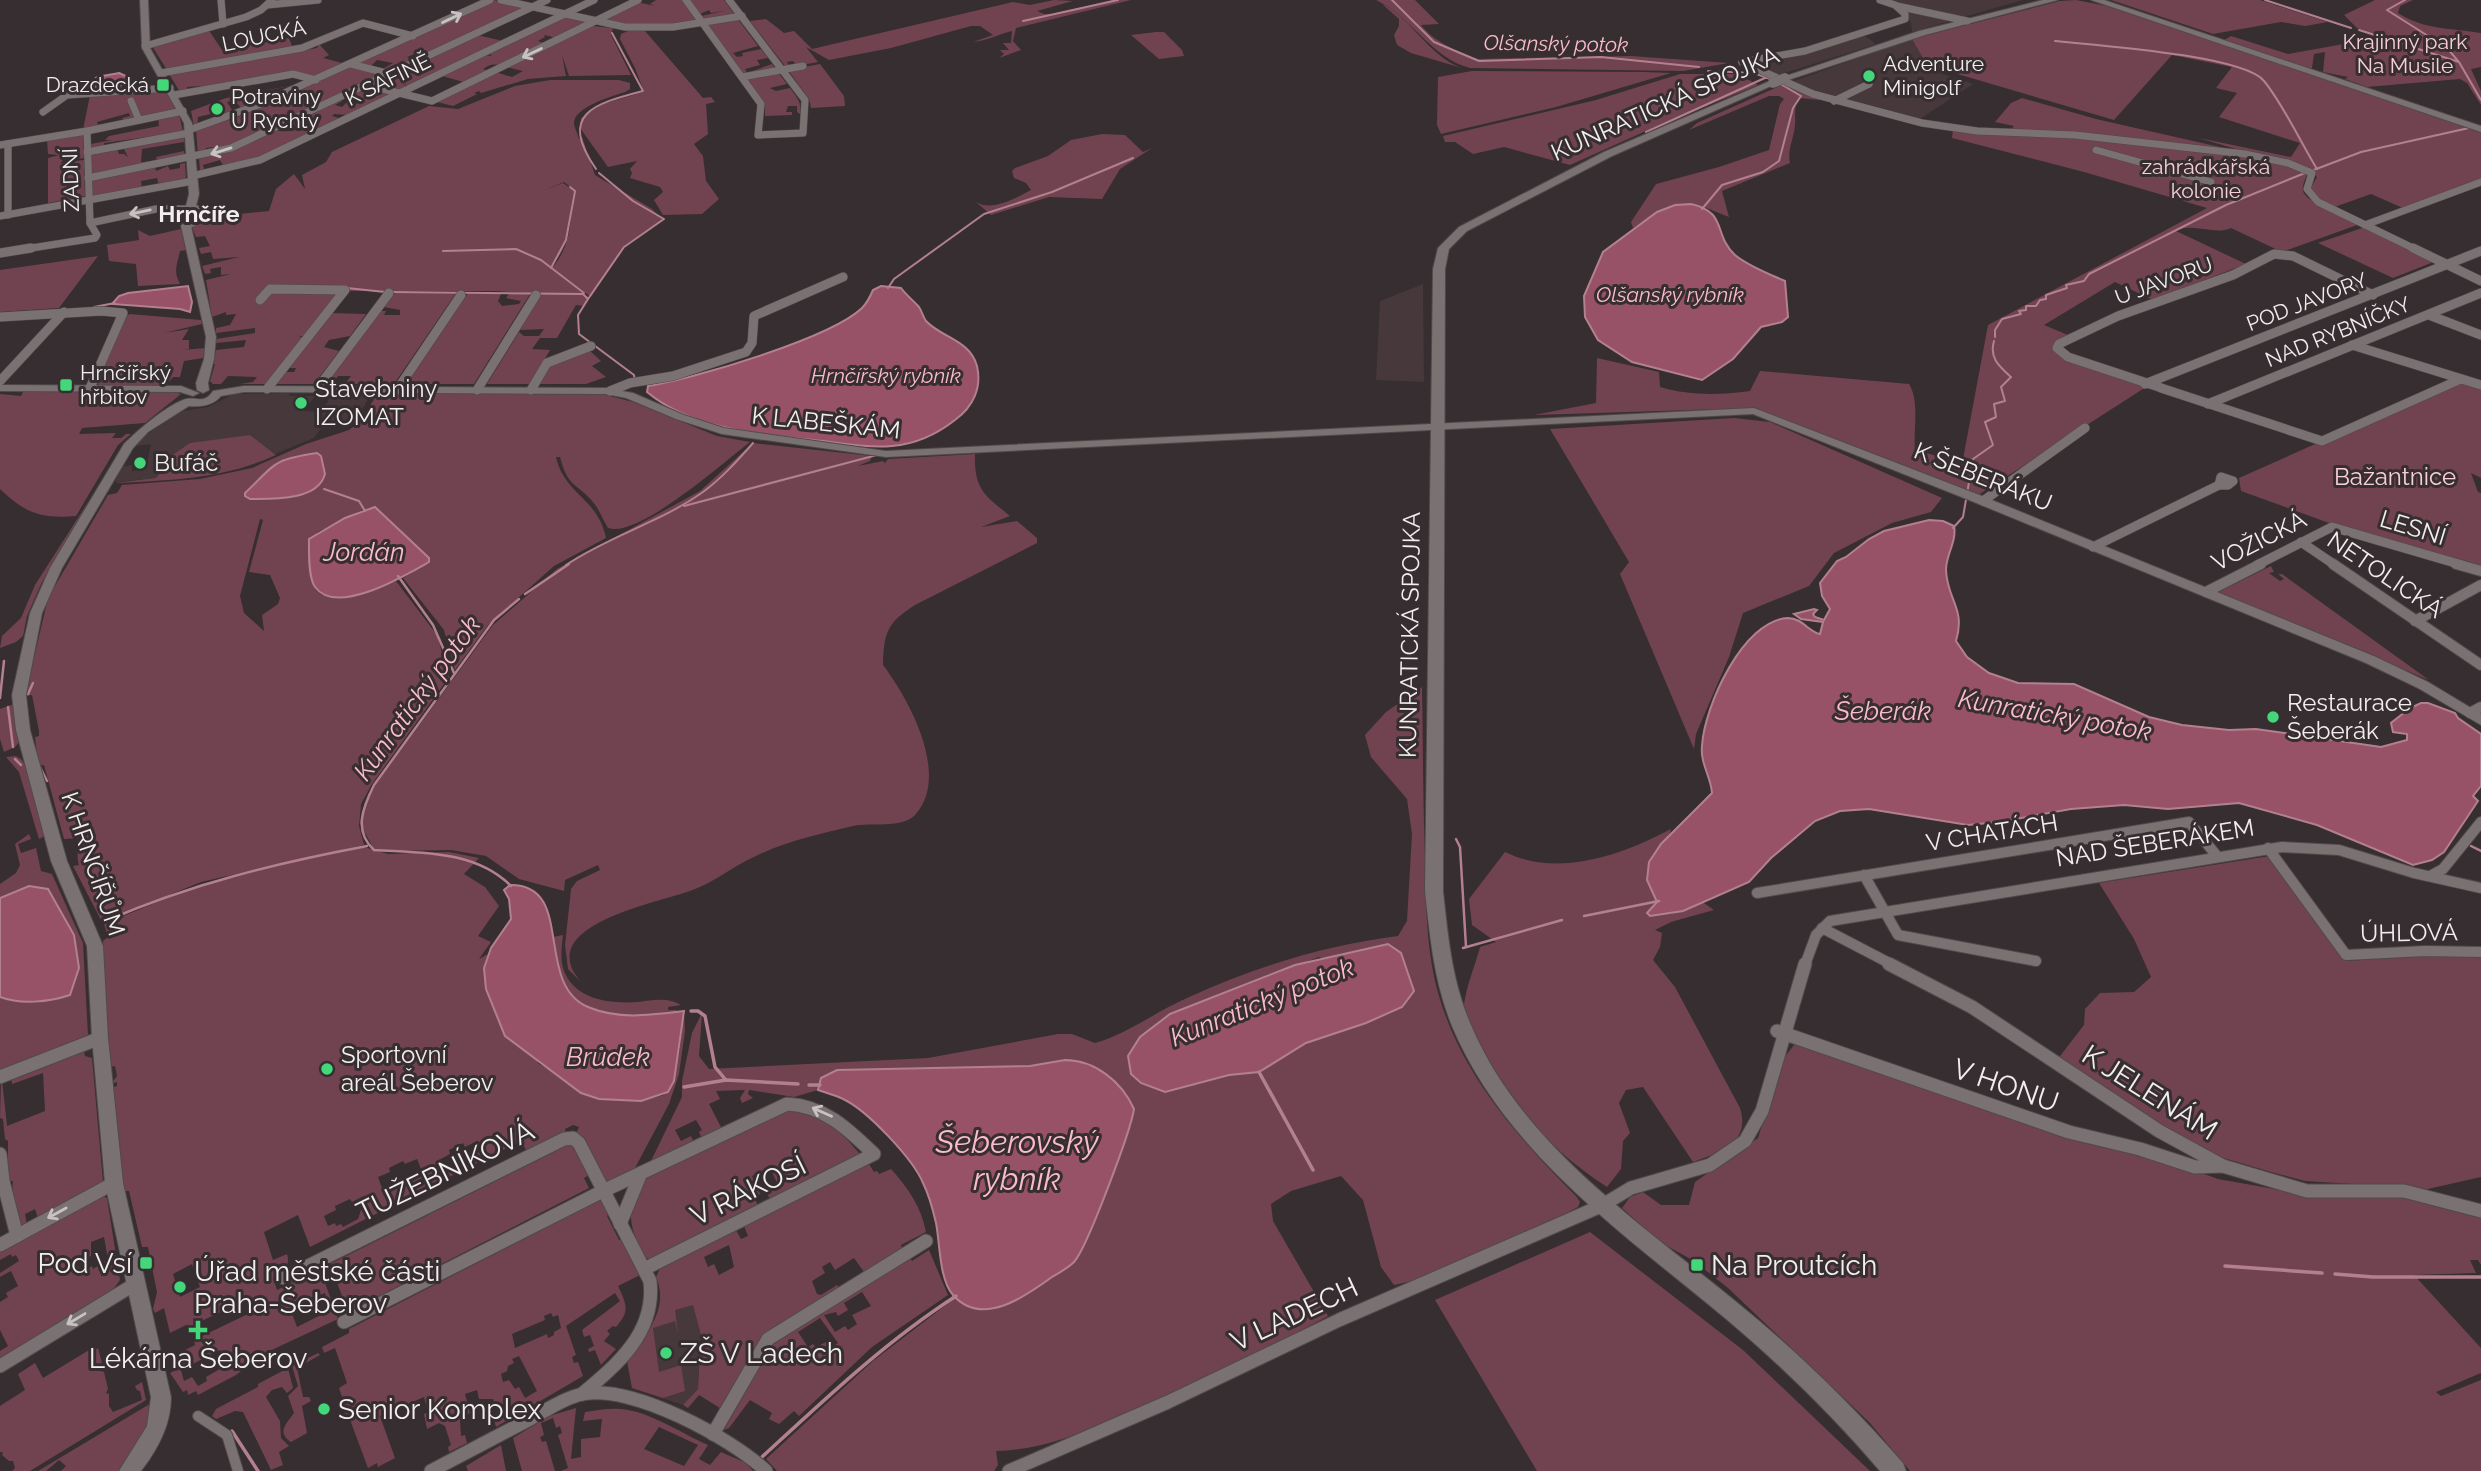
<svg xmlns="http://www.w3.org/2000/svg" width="2481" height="1471" viewBox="0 0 2481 1471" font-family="Raleway,sans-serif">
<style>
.built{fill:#46383b}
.green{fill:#714350;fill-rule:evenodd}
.water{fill:#985267;stroke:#b38090;stroke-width:2}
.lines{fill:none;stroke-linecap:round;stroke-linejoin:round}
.stream-far2{stroke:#b38090;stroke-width:2}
.stream-far1{stroke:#b38090;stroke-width:2.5}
.stream{stroke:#b38090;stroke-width:3.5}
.pedestrian-casing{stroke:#504a4b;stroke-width:12}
.minor-far3-casing{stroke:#504a4b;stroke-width:8}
.minor-far2-casing{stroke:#504a4b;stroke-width:10}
.minor-far1-casing{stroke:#504a4b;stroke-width:12}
.minor-casing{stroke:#504a4b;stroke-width:15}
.tertiary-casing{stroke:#504a4b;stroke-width:2}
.secondary-casing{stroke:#504a4b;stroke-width:2}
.pedestrian{stroke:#7a7173;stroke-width:10}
.minor-far3{stroke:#7a7173;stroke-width:7}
.minor-far2{stroke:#7a7173;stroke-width:9}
.minor-far1{stroke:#7a7173;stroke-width:10}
.minor{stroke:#7a7173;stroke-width:13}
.tertiary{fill:#7a7173;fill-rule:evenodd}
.secondary{fill:#7a7173;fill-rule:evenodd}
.secondary-bridge-casing{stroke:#504a4b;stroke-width:10;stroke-linecap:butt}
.secondary-bridge{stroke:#7a7173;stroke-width:10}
.oneway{stroke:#c8c2c3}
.poi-dot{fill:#44d77a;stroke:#362e30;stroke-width:2.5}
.labels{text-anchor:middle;stroke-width:6;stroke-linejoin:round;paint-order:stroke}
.far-street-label{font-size:21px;fill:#f2edee;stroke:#362e30}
.far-park-label{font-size:21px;fill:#f9ced9;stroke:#362e30}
.far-water-label{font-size:21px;font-style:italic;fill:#fabbcb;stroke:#362e30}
.far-poi-label{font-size:21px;fill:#f2edee;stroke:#362e30;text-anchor:start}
.far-quarter-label{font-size:23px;font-weight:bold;fill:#f2edee;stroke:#362e30}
.street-label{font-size:24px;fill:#f2edee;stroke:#362e30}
.poi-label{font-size:24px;fill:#f2edee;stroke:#362e30;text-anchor:start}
.park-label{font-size:24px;fill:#f9ced9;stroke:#362e30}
.water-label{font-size:26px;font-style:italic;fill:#fabbcb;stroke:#362e30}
.near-street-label{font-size:28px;fill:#f2edee;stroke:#362e30}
.near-poi-label{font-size:28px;fill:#f2edee;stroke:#362e30;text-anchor:start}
.near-water-label{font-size:32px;font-style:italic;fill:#fabbcb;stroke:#362e30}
</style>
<rect width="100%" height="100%" fill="#362e30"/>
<g class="built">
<polygon points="1887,0 2023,0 1912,32 1911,23 1897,5"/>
<polygon points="1864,35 1876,44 1776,76 1752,64 1805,52"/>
<polygon points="1912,39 1931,70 1973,84 1917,121 1839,101 1791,82"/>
<polygon points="1423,284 1424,382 1376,380 1380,301"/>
<polygon points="289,393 290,396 315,396 304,411 321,412 333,393 372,393 354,423 325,423 314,438 275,454 250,435 174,454 156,478 115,482 122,467 132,465 132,471 146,469 151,444 136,446 141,438 183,411 208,407 234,394"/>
<polygon points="694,1300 701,1335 698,1389 683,1405 632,1388 656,1317"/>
</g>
<g class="green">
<polygon points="494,0 527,8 422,55 417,53 407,57 415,60 390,72 381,70 393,63 377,60 370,67 356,63"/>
<polygon points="656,0 683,0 698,22 653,26 598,22 637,2 655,6 650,4"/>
<polygon points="690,0 724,0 735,15 705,21 701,16 724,11 711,13 709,10 700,14"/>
<path d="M1054,0L1073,1L1037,11L1044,14H1052L1112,0H1131L1016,28L1013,41L1021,50L999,58L1004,54L1000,50H1009L1003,43H1011L1012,31C999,34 987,41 973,42L993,35L980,26H971L891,48L829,60L806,47L818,62L786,68L796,65L793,61L787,62L789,66H785L750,21L766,19L784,33L794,31L812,49L1013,2L1030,5Z"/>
<path d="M1376,0H1415L1439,24L1421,25C1435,43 1457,51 1478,59L1631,56L1729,63L1683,71L1470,68C1431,58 1412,17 1376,0Z"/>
<polygon points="2076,0 2107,6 2481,131 2481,180 2403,208 2371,194 2332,208 2318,201 2310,189 2317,177 2312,172 2199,138 2291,157 2300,143 2219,117 2237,93 2216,88 2232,67 2172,55 2114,120 1927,65 1912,39 2060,1"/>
<polygon points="2111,0 2260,0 2328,22 2305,26 2281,22 2213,34"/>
<path d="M2375,0H2413L2400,6L2398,13C2424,30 2451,28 2481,33V67L2471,69L2481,91V105L2467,83L2460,79L2367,87L2345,79L2348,77L2323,72L2325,52L2314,54L2312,68H2306L2223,41L2231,36L2288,54L2377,38L2357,28L2344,15Z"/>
<path d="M1382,4C1413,19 1428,56 1462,68L1411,53L1397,45L1394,35L1399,26V19Z"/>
<path d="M565,17L589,23L557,38L544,35L545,37L538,41L546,44L501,66C493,63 489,65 483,69L490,71L467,83L442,76L486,55L490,56L492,55L488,54Z"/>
<polygon points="737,18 758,46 733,53 737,57 743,56 742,53 761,49 768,58 757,60 760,65 745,69 747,73 772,64 776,70 744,76 707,24"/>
<polygon points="593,26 613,28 611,35 631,75 569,76 562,55 566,76 528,79 481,93 479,91 474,93 477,94 453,106 437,102 495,72 512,77 523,71 506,67"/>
<polygon points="208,29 222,50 289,38 293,49 167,70 152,46"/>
<polygon points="628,31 645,31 703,98 711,97 715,102 706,104 708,134 694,144 703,156 706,181 719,199 702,214 663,215 654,200 663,192 660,187 630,178 632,173 630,169 637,161 608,167 580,128 581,118 602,104 644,92 635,68 620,39 621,34"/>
<polygon points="1156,32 1164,32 1182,50 1184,56 1159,59 1131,35"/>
<polygon points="477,35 503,41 410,86 403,84 408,87 397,92 372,85"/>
<polygon points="319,44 329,55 323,58 346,64 316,78 295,72 202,89 201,86 187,87 187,90 180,92 169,74 317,48"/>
<polygon points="820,64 844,96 845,106 811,108 809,99 788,70"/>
<polygon points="349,67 383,74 239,143 214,150 213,147 206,148 205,153 198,155 196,130 238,117"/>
<polygon points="1472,71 1644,72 1671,73 1556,107 1441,134 1437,125 1438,77"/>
<path d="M778,72L787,84L770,88L776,91L790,88C797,97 802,103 800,114L797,112V106H788L786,112H792V115L765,116V106L746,78Z"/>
<polygon points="1680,74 1738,74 1758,85 1666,122 1570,165 1504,147 1473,154 1455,142 1445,142 1443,136 1596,100"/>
<path d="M550,80H619L630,83V89L625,92C613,96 574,107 574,123C574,127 578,134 579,139L582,137L595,175L652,209L663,220L625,245L591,297L552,268C574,242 568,222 575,191L564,182L542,191L563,183L574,191C566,224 574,241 550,268L589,298L584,306L576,305L557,338H540L532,349L550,350L530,384H487L519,332L524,336H539L544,329L520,330L541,294L496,291H272L339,292L304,336H299L303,338L267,384H240L253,382L257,377L228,376L221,384H213L210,381L215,364H213L216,350L244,347L246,340L216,343V339L255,333V328L216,333V328L230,325L236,314L226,315V312L212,317L206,280L231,274L221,275V267L210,269L211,273L205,274L202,266L239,257L213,259L211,252L201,254L199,248L210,246L205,236L196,237L192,228L195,223L221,216L269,211L276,189L294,174L305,189L302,175L326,162L332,152L429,106L458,109L515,86Z"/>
<polygon points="305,83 261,92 243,100 245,102 243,104 247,105 241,108 238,104 234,105 231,101 227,102 234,113 220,119 215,113 198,117 197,126 194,126 191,111 226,98"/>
<path d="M1784,84L1821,100L1799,98C1793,107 1796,117 1795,125C1794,138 1787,150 1790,163L1722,191L1729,217L1704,207L1657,212L1633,228L1631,222L1656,184L1719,167L1769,150L1780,104L1784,99L1779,96H1769L1689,130L1697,123Z"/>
<path d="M366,87L392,94L348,115L334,114L332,116L342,119L263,156L224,167L220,160L203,165L204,169L214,168L200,171L199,158L275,130C283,132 294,132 301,127L289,124L339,100L342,101L335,105L342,107L347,102L355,105L359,102L354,100L359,97H344Z"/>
<polygon points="166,92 177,110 124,121 122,118 130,116 129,113 97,122 99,127 83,130 90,95"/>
<polygon points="2022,98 2096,119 2242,152 2009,131 2014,126 1995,122 2011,103"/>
<polygon points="179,114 183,132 104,143 104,146 91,150 91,144 112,140 105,140 109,136 159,126 158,117"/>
<path d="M1953,130C2028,134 2102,139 2177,148C2220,152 2268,155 2307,175C2305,179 2302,186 2303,191C2305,202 2348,219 2360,224L2282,252L2231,228C2214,236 2193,222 2176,231L2246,264L2114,315L2054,344L2053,350L2058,355L2146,387L1978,495L1755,408L1534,415L1596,403L1597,358L1659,372L1660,387C1691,396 1719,395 1750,391L1760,371L1909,384C1920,402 1913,430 1915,450L1952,460L1963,459L1988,325L2207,208L2084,172L1952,138ZM2115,282L2151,299L2068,335L2044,325Z"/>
<polygon points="83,133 84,158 77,159 75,155 67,156 60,163 84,160 85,196 48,203 48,158 59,155 48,154 47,140"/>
<path d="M1102,134L1125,135L1143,152L1152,148L1120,169L1102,199L1049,197L991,215L976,202C992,212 1016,198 1031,190L1026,183L1014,178L1012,171L1015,168L1048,156L1071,140Z"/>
<polygon points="184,136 184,142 142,149 141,162 157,161 156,157 184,151 185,158 92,175 91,155 118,150 119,154 124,154 128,157 123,147 156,141 157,143 160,140"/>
<polygon points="185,163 186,180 159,185 157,178 141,181 142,189 93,198 92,179 155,167 156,171 168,166 170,170 180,168 180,164"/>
<polygon points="2365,227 2436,261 2393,278 2318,243"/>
<path d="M181,229L187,250L180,251C177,265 173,271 180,284L138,286L136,264L109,261L107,245L139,240L138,230L150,236Z"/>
<polygon points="98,256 59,308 0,312 0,270"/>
<polygon points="395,293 456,293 394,384 345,384 351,376 338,376 332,384 327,384 381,311 386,311 384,315 400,315 400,310 384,307"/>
<polygon points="468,293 501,294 498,301 502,306 519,304 521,301 506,298 509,294 530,294 474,384 407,384"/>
<polygon points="330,313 366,314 350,336 329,340 324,347 339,351 314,384 275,384 285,372 294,372 296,368 288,368"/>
<polygon points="130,314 201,320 202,324 164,333 189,329 182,340 189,340 189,349 183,350 205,348 203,358 184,361 180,377 173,377 166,385 99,385 97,383 126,316"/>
<polygon points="588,349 601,361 592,366 606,377 586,384 539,384 550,364"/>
<polygon points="2461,379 2481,385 2481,478 2471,473 2478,492 2481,493 2481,569 2340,527 2241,491 2239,478"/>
<path d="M115,391H172L181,394L145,423L82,428L79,434L116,433L112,438H121L126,434H131L118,445L76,516C41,519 25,513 0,489V394L21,396L23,392Z"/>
<path d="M379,392L602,394L633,402L717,436L750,442C725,461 638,539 608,528C603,520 599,509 593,502C576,482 568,488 560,457H556C564,494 598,498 606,538L554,566L517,599L488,625L455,670L444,630L403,578L429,562L364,509L318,532C315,548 309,566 312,581C319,615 377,588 396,581L437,635L449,677L372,784L361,804L359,826L364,845L201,882L102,922L73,866L79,865C74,849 82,842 92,829L83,838L64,839L44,765L38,766V763L35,737L39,736V731L32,695L25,696L48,598L108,495L117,493L122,485L200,479L252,468L306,444L349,430L358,423ZM317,487L301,495L250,499L246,496L250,489ZM260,519L263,520L249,572L270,575L280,598L278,604L262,615L264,631L244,613L240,596Z"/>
<polygon points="1734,418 1770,422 1942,498 1931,512 1892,523 1834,553 1809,586 1743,613 1729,657 1696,734 1694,749 1620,574 1629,562 1550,429"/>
<path d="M250,435L276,455C224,479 171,480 114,483L156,478L174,454L190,443Z"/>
<path d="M753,443L872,456L870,461L858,466L883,461L885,463L888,459L975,454C974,489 984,495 1010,516L981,527L1017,521L1037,538V543L915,605C887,623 884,632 883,665C909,699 951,776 915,815C902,829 870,822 853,826C820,834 786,841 756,856C733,866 714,883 690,891C653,904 523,928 587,988L568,969L565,945L571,889L577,881L600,870L598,865L565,880L564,891L519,879L486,856L451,850L389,851L374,849L360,824L365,804L376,784L493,625L557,569L700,491Z"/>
<polygon points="99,485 41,584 27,616 23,636 16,642 0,648 2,636 21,618 35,585"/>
<polygon points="2271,566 2274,572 2269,573 2280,581 2284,579 2278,574 2282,574 2429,680 2218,592"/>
<path d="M1422,687C1423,744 1423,801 1425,858C1426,904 1426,951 1439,996C1462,1075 1519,1139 1576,1196L1580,1202L1578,1207L1544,1225L1417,1280L1394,1285L1381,1267L1363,1200L1341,1176L1291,1191L1271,1204L1273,1221L1328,1316C1273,1346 1216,1373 1159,1399C1106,1422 1054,1450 996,1451L998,1465L994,1471H777L766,1459L873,1361L955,1298L971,1305L1118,1156L1132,1123L1065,1060L1030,1066L837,1070L821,1078L818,1090L794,1097L749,1090L748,1094L753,1098L742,1103L740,1098L745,1090L716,1091L720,1099L709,1104L722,1129L702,1139L699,1132L702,1130L696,1120L675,1130L681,1141L691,1136L694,1143L650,1163L682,1097V1081L692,1033L702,1013L699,1056L709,1069L928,1058L1058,1034H1072L1095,1043C1127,1034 1157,1011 1187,998C1254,967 1326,945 1398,936L1407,921L1412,834L1407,799L1371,757L1365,735L1386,712ZM1319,957L1413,993L1402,1007L1366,1023L1306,1043L1259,1072L1229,1075L1165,1092L1141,1083L1131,1074L1140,1037L1170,1014Z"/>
<polygon points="14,704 20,741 15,747 4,752 0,739 0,709"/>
<polygon points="16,756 22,760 27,769 45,836 39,839 19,772 6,757"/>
<path d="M1671,829L1669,838L1661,844L1656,901L1662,909L1701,901L1714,910L1671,922L1655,930L1662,933L1660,947L1653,960L1675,987L1740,1108C1751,1143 1720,1152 1693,1162L1643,1087L1626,1090L1619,1103L1630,1133L1623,1141L1621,1169L1607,1187C1550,1150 1518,1112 1484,1054C1477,1041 1466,1025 1464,1010C1463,995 1476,963 1480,947L1496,942L1472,925L1469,899L1505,852C1558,878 1622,855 1671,829Z"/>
<polygon points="29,834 31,839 18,844 21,853 36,848 41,871 52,874 83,943 88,1035 0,1071 0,884 16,873 20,865 15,844"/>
<path d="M364,847L388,854L449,852L479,858L464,874L485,887L499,906L478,936L491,942L479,959L488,954L484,968L539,1064L556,1072L581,1093L641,1101L664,1095L679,1054L684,1013L685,1031L679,1074L669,1104L635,1168L609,1181H606L585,1139L576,1134L579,1127L573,1125L565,1129L566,1134L527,1152L521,1141L310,1247L298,1215L264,1232L273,1260L287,1254C291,1267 283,1272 273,1278L277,1290L320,1269L338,1319L246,1362L247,1366L236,1375L198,1395L196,1391L188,1395L187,1390L183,1392L170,1373L180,1368L175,1355L195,1345L194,1340L254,1311L250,1298L191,1326L186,1325L170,1333L164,1308L155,1313L153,1309L157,1292L148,1247H142L129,1191H123L111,1088L117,1086V1082L111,1084L117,1076L115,1066L110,1067L103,941L108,937L104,924L201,884L312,857ZM477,1141L481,1151L475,1154L472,1163L458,1170L450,1167L443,1170L439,1160L450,1154L449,1150L463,1143L465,1147ZM417,1159L421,1169L414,1172L412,1181L397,1188L389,1185L382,1188L378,1177L390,1172L389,1168L403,1161L405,1164ZM364,1196L368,1207L361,1210L358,1219L343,1227L341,1224L336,1226L335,1223L328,1226L324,1216L336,1210L335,1206L350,1199L352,1202ZM192,1264L200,1287L180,1297L173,1274ZM325,1293L331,1310L297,1327L291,1311L303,1305L302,1301ZM220,1350L225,1366L206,1377L207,1381L198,1386L192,1377L184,1381L181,1370Z"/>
<polygon points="2270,856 2328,939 2346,961 2432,955 2481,955 2481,1177 2419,1191 2402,1187 2305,1181 2271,1172 2207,1153 2169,1133 2057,1060 2084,1025 2085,1009 2100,993 2134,992 2151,977 2134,939 2099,883"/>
<path d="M563,935C562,945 560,957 563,968C573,1000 610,1004 638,1002C652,1000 668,997 681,1005L668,1007V1010H677L674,1012C606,1020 561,1019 553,937Z"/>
<polygon points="1794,1045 1808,1045 2144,1152 2218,1179 2280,1190 2418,1199 2481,1215 2481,1265 2478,1260 2470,1260 2476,1273 2414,1275 2481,1348 2481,1373 2436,1392 2441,1396 2481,1380 2481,1471 1910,1471 1870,1423 1728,1288 1694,1261 1660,1242 1622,1208 1630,1197 1643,1192 1661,1205 1689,1205 1695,1182 1758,1138 1783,1059"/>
<polygon points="84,1051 85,1056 92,1058 103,1182 38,1218 35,1209 25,1214 27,1225 20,1227 14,1212 17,1210 12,1192 13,1181 8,1181 8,1141 5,1139 3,1119 0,1118 1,1082 2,1080 7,1126 45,1111 43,1073 12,1084 11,1075"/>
<path d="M791,1107C819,1107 842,1133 859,1153L856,1160L771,1202L767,1193L778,1185L772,1172L762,1176L760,1172L752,1176L760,1194L754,1197L759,1208L652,1259L645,1258C628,1227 623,1203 649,1174Z"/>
<polygon points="572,1143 589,1175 584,1178 589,1188 348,1312 330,1264 560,1149 558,1145"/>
<path d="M869,1164L874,1172L877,1171L879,1174L891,1169C908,1188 921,1206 926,1232L901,1245L902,1248L864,1272L854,1258L835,1270L830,1262L822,1267L825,1273L812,1281L817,1294L821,1295L837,1285L839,1288L762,1336L720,1408L699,1395L688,1408L683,1405L698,1389L700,1352L705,1351L706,1335H701L693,1305L675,1310L678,1333L675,1321L653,1328L659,1372L681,1365L685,1391L663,1398L632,1388L627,1361C645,1336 670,1309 656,1277L661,1266L736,1230L741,1239L748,1236L744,1226ZM729,1245L734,1267L719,1275L714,1264L708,1267L704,1257Z"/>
<path d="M103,1196L107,1198L120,1280L112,1291L0,1359V1351L8,1346L0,1330V1302L8,1297L6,1293L18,1286L11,1271L0,1277V1273L19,1261L16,1255L12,1257L11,1254L0,1260V1252ZM104,1237L108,1259L93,1269L92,1266L80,1272L78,1266L69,1270L68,1266L91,1256V1242Z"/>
<path d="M601,1199L610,1212L607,1216L619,1240L622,1239L640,1275L618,1286C627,1305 630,1311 616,1327L613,1326L607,1331L610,1334L604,1341L616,1349L601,1365L595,1350L589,1352L588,1349L594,1346L590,1335L584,1337L582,1330L620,1301L615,1293L566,1326L576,1355L572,1357L574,1363L578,1362L583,1376L496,1427L494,1419L500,1415L493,1399H479L477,1390L465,1394L470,1413L460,1419L461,1436L465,1435L467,1443L449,1452L448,1447L451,1445L445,1426L439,1423L427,1429L424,1414L428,1412L424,1397L380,1416L395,1458L378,1467L377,1463L368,1468L349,1417L346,1418L344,1414L347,1412L339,1388L347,1383L335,1348L324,1353L322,1347L349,1333V1329L580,1210L579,1207ZM551,1313L553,1317L558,1315L561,1328L554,1332V1335L548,1338L547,1334L515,1348L512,1334L545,1320L544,1316ZM519,1356L537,1391L525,1398L519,1387L515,1389L509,1380L503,1382L501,1374L507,1371L508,1366L514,1363L512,1359Z"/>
<polygon points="1590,1232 1743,1350 1870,1471 1537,1471 1435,1300"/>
<path d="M929,1250L948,1295L872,1347L799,1416L794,1411L779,1424L769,1419L772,1413L750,1400L729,1428L724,1430L772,1345L910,1258L912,1261ZM862,1292L871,1306L852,1315L857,1324L848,1330L845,1326L835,1332L824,1315L836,1312L838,1316L848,1310L844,1303ZM820,1318L838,1343L832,1347L828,1341L816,1347L813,1344L808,1347L798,1332Z"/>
<polygon points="94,1347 95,1350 98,1348 103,1367 101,1371 104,1372 108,1389 106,1393 109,1394 109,1406 113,1412 142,1400 140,1391 137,1390 135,1386 142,1382 146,1400 30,1471 12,1471 15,1468 13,1461 9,1461 2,1455 3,1452 0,1452 0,1406 25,1390 18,1374 35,1363 43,1378"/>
<path d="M318,1353L320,1355L297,1368L303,1397H309L311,1401L302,1406L307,1433L291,1442C276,1432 287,1423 294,1413L288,1396L298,1386L292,1366Z"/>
<polygon points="288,1368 293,1388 287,1393 282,1387 272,1390 266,1397 280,1421 281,1438 289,1446 279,1452 283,1465 271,1470 243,1412 235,1411 216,1419 212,1416 216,1409 258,1387 258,1384"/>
<polygon points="153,1402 153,1417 121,1471 61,1471 66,1466 59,1460 46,1471 38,1471"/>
<path d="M576,1408L571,1459L581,1457V1439L600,1437L602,1419L583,1421L585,1412C599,1410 614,1407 628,1410C653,1414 685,1435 708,1445L699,1459L710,1465L721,1452L746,1463L753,1471H561L568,1468L558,1435L562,1433L560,1426L556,1428L553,1418L541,1423L544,1435L540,1437L542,1442L546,1441L555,1471H522L513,1438L549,1416ZM659,1427L698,1445L684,1466L644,1449Z"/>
<polygon points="501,1445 506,1471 468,1471 466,1466"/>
</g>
<g class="water">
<path d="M119,73L128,77C120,93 99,90 84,89L97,77Z"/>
<path d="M1691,204C1728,212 1713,235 1735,255C1748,266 1769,274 1785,281L1788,317L1782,322L1761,327L1733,359L1702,380L1632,362L1598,340L1585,317L1584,296L1603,252L1657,212L1675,205Z"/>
<polygon points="188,286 192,302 190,312 180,309 112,304 119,296 128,293"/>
<path d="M881,286L901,288C907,296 913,300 919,307C922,311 923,317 926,321C942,338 970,340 977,366C982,388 973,407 955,420C936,435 916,444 892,446C870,448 846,444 823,441C766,435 694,431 647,392L648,386C693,379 831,338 862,308C867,303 870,297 873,290Z"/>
<path d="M317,453L321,456L325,474C318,501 272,499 250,499L245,496V493C277,463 271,460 317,453Z"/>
<path d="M375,507L429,558V562C406,575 336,617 315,587C308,577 309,551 309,539L345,518Z"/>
<path d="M1929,520L1943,521L1954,526C1957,542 1946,554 1946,570C1947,600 1966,608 1956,641L1967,657L1989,673L2018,683L2074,684L2149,717L2182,725L2229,730L2256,729L2381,747L2407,740V734L2393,732L2391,723L2410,708L2421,703H2428L2455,713L2458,718L2481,734V786L2473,796L2478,801L2444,852L2432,860L2413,865L2317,825L2239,803L2168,809L2124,805L2071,809L1999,822L1968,825L1869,809L1840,811L1815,821L1771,858L1749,882L1683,911L1650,916L1647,913L1657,902L1647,880L1649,862L1661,844L1712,793C1711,777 1700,763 1702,746C1704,707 1743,620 1788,618C1802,618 1809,632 1820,634L1823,622L1801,619L1794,614L1814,609L1817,610L1813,614L1815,617L1824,620L1830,609L1822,596L1820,583L1837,561L1846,557L1869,539L1884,531Z"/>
<path d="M510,885C576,884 533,983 588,1007C619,1020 652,1015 684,1011L674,1081L668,1092L641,1101L599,1099L581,1093L505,1036L486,989L484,968L491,948L511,919L509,899L504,890Z"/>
<path d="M29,886L48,889L74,935L79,968L70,995C49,1002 21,1005 0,997V898Z"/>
<polygon points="1388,944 1401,953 1414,991 1402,1007 1366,1023 1306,1043 1259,1072 1229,1075 1165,1092 1141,1083 1131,1074 1128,1056 1140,1037 1170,1014 1295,965"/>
<path d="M1065,1060C1095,1060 1122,1082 1134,1109C1131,1130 1087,1248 1074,1262C1068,1268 1059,1273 1052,1277C1026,1296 982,1328 953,1295C939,1279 940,1243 936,1223C933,1210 929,1195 923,1183C913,1159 867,1110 843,1099C836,1095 826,1093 818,1090L821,1078L837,1070L1030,1066Z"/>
</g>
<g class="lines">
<g class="stream-far2">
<polyline points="1392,0 1434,42 1479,61 1601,57 1699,67"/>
<polyline points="2265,0 2351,28"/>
<polyline points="2405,0 2387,10 2447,48 2458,61"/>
<polyline points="1023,21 1118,0"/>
<polyline points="2359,30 2459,62 2481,100"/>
<path d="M2055,41C2093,45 2243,55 2264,81C2283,104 2301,143 2317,169"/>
<polyline points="1708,71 1754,73 1773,80"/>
<polyline points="1646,132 1767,77"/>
<path d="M596,169C558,114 593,104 643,91L612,33"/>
<polyline points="2311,171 2361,152 2469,128"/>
<polyline points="1702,209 1722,185 1763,172 1779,161 1793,108 1801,96 1779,83"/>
<polyline points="443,251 516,249 541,260 584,293"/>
<polyline points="551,268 566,240 575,191 570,187"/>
<polyline points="347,288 385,292"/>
<polyline points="888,288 894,279 984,214 1052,192 1133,158"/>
<polyline points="392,292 583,294 588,299 578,315 579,334 634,375 635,381"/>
<polyline points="588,299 624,247 664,219 633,201 599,173"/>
<polyline points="94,307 115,303"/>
<polyline points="1995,337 1995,330 2002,319 2021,314 2019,311 2026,310 2026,306 2036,306 2040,300 2046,299 2046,295 2067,288 2066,285 2084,281 2089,274 2226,205 2305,173"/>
<polyline points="324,489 359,501 365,511"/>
<polyline points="684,506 877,455"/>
<path d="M1953,528L1963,517L1973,459L1993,445L1985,422L1996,417L1994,404L2005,401L2001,387L2011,377C1999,366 1989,358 1994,341"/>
<path d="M566,565C609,536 661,522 703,492C722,478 738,460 753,443"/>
</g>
<g class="stream-far1">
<polyline points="398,576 433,625 454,673"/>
<polyline points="525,594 569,564"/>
<polyline points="28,694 33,683"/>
<polyline points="0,698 4,661"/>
<polyline points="8,707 13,747"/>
<polyline points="15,759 21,765"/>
<polyline points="40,767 47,781"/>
<polyline points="1456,839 1460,847 1466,947"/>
<polyline points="2471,846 2481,851"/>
<path d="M511,886C475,850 421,853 374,850C353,831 363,807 374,785L494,620L519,599"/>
<polyline points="1584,916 1659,901"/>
<path d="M106,921C190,884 277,863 367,846"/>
<polyline points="1463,948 1562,920"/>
</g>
<g class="stream">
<polyline points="691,1011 698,1011 705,1016 715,1067 725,1079"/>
<polyline points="1259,1072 1313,1170"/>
<polyline points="809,1085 820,1085"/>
<polyline points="684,1087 726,1080 798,1084"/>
<polyline points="2225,1266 2322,1273"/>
<polyline points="2335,1274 2373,1277 2481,1277"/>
<polyline points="232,1431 258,1471"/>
<path d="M762,1457C824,1400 885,1342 956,1296"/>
</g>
<defs>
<polyline id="pedestrian" points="198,1416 227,1435 238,1471"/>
<g id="minor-far3">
<polyline points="221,0 223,24"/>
<polyline points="501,0 625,27 673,27 742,16"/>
<polyline points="686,0 761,104 758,135 803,133 805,100 729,0"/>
<polyline points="267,5 318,0"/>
<polyline points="1897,6 1967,21"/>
<polyline points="145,46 246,17 261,10 272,0"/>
<polyline points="1742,62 1813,94 1922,123 1977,131 2075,135 2245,154 2288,163 2312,173 2307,189 2318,202 2417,250"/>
<polyline points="1742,62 1805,51 1905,19 1905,14 1895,5 1880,0"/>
<polyline points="351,64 390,74"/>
<polyline points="161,73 302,48 363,23 413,36"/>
<polyline points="742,77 803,66"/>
<polyline points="366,85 432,101 638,0"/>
<polyline points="174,95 293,74 316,80"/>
<polyline points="131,101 139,120"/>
<polyline points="1834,101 1869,84"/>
<polyline points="43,112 67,95 170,88"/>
<polyline points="189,130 258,105 490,0"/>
<polyline points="8,144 8,215"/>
<polyline points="0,145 87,131 183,111"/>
<polyline points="2096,150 2211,182"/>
<polyline points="87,152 189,133"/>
<polyline points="192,176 260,160 594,0"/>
<polyline points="88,178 231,148 547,0"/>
<polyline points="0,216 193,181"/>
<polyline points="90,223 156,209 210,209 208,215 186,226"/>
<polyline points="2365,225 2481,182"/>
<polyline points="19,250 95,238 97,235 90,223 87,131"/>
</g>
<g id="minor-far2">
<polyline points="2413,248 2481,281"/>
<polyline points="0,253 31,248"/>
<polyline points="260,300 270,289 345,290 267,389"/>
<polyline points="2429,315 2481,335"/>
<polyline points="0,317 101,311 123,313 90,388"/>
<polyline points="2352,345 2481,385"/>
<polyline points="0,381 64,312"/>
<polyline points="2145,384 2481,251"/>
<polyline points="2159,387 2068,357 2057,348 2059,344 2118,316 2233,275 2274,254 2293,256 2373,295"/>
<polyline points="2161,388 2322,441 2461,379"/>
<polyline points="317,389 389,293"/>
<polyline points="397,390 461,295"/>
<polyline points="477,390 536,295"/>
<polyline points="531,390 547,363 591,346"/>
<polyline points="610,391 630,383 673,376 746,352 752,343 754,316 843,277"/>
<polyline points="2208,404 2481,293"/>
<polygon points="2221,477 2233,481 2228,485 2219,485"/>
<polyline points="1983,501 2085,428"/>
<polyline points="2301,542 2335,565"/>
<polyline points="2093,547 2219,485"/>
<polyline points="2257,565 2332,527 2462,565"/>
</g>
<g id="minor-far1">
<polyline points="2333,564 2481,665"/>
<polyline points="2456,564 2481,571"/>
<polyline points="2206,592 2261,564"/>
<polyline points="2415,621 2481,585"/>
<polyline points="2470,713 2481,707"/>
<polyline points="2268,848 2346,955 2425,951 2481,952"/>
<polyline points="1864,875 1898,935 2036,961"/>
<polyline points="2432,875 2443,869 2481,822"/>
<polyline points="1757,893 2189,822 2217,856"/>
<polyline points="1822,928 1893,965"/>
<polyline points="1805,965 1816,935 1830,921 2282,847 2339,850 2414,873 2481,888"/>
</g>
<g id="minor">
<polyline points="1889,964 1972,1007 2159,1131 2223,1166 2307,1191 2404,1191 2481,1211"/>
<polyline points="1777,1031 2069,1132 2140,1149 2195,1167 2223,1166"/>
<polyline points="0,1077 100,1038"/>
<polyline points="0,1154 3,1181 17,1236"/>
<polyline points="620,1224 641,1173"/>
<polyline points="0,1245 114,1183"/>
<path d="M284,1278L564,1139L573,1138L579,1143L650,1281C656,1332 618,1364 582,1394"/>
<path d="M344,1322L603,1191L787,1104C825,1106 848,1129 874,1154L644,1269"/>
<polyline points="0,1366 135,1284"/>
<polyline points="713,1434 768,1339 926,1241"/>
<path d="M431,1471C464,1454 497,1436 530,1419C547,1410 564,1398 583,1394C632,1384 731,1438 766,1471"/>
<polyline points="1009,1471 1168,1402 1339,1320 1601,1206 1631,1188 1710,1165 1745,1141 1762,1111 1805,964"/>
</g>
<g id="tertiary">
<polygon points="140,0 148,0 150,48 192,123 199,194 191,226 216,337 214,359 208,383 209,390 203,393 197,390 196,383 204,359 206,337 181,226 189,194 184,123 142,48"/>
<polygon points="0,385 181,386 199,393 193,396 180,392 0,391"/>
<path d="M244,386L606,388L633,393L684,415L724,428L886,451L1754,408L1977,494L2376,657L2428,682L2481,714V725L2418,688L2366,663L1969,500L1753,414L886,457L722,434L676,419L626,398L606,394L244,392L221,396C213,406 201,407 189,406L148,432L133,448L62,568L42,613L26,695L30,730L67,861L103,946L108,1038L123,1183L171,1397C171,1425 158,1449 141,1471H119L147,1426L151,1397L105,1183L92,1038L87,946L51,861L16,730L12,695L30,613L50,568L124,444C138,430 165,407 183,400C195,395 203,406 213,391Z"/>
</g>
<g id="secondary">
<polygon points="2043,0 2058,0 1925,35 1788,80 1780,78 1919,31"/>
<polygon points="2091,0 2104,0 2481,126 2481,132"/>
<path d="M1770,81L1778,83L1612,156L1467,231L1449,249L1445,269L1443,891C1448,937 1452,982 1471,1025C1522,1146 1642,1224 1740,1305C1799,1353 1853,1406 1903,1463L1906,1471H1880C1833,1416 1781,1365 1725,1318C1624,1234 1505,1152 1452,1026C1434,982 1430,937 1425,891L1433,269L1438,248L1459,227L1604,152Z"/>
</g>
</defs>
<use href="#pedestrian" class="pedestrian-casing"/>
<use href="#minor-far3" class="minor-far3-casing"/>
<use href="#minor-far2" class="minor-far2-casing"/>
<use href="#minor-far1" class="minor-far1-casing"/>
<use href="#minor" class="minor-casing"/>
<use href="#tertiary" class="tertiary-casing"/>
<use href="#secondary" class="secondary-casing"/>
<use href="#pedestrian" class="pedestrian"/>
<use href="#minor-far3" class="minor-far3"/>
<use href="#minor-far2" class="minor-far2"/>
<use href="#minor-far1" class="minor-far1"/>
<use href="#minor" class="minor"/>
<use href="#tertiary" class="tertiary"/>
<use href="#secondary" class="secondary"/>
<defs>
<polyline id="secondary-bridge" points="1773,83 1785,78"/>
</defs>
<use href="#secondary-bridge" class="secondary-bridge-casing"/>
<use href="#secondary-bridge" class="secondary-bridge"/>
</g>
<defs><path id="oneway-shaft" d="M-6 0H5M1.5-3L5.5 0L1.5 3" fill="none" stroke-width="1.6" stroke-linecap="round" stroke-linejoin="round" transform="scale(1.75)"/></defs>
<g class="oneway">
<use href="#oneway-shaft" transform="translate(452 18) rotate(-25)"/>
<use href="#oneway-shaft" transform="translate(532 53) rotate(154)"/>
<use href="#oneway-shaft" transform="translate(221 151) rotate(163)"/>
<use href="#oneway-shaft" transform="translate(140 212) rotate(168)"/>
<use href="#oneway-shaft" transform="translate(822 1112) rotate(-156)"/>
<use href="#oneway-shaft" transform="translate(57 1213) rotate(151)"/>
<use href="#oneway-shaft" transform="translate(76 1319) rotate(149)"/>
</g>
<g class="poi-dot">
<circle cx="1869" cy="76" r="7"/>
<rect x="156" y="78" width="14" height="14" rx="3.5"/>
<circle cx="217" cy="109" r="7"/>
<rect x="59" y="378" width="14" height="14" rx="3.5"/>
<circle cx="301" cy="403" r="7"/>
<circle cx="140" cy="463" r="7"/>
<circle cx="2273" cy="717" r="7"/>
<circle cx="327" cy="1069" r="7"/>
<rect x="139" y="1256" width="14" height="14" rx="3.5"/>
<rect x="1690" y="1258" width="14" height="14" rx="3.5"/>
<circle cx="180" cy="1287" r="7"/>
<path d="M194.5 1319.5h7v7h7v7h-7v7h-7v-7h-7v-7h7z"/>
<circle cx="666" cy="1353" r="7"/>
<circle cx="324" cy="1409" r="7"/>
</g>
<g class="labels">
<g class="far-street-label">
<text transform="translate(264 36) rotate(-12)" y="7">LOUCKÁ</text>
<text transform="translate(388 80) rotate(-26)" y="7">K SAFINĚ</text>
<text transform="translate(71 180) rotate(-92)" y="7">ZADNÍ</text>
<text transform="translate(2164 281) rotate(-20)" y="7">U JAVORU</text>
<text transform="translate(2307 302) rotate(-21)" y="7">POD JAVORY</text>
<text transform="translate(2338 332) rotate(-22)" y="7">NAD RYBNÍČKY</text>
</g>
<g class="far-park-label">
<text x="2405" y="49">Krajinný park<tspan x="2405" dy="24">Na Musile</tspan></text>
<text x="2206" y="174">zahrádkářská<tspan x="2206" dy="24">kolonie</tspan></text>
</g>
<g class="far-water-label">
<text transform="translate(1556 44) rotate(1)" y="7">Olšanský potok</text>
<text x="1670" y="302">Olšanský rybník</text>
<text x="886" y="383">Hrnčířský rybník</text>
</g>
<g class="far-poi-label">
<text x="1883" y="71">Adventure<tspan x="1883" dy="24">Minigolf</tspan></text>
<text x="149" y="92" text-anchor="end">Drazdecká</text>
<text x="231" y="104">Potraviny<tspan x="231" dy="24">U Rychty</tspan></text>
<text x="80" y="380">Hrnčířský<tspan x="80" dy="24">hřbitov</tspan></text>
</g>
<g class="far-quarter-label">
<text x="199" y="222">Hrnčíře</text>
</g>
<g class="street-label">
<text transform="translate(1665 104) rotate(-24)" y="8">KUNRATICKÁ SPOJKA</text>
<text transform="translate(826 423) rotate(6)" y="8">K LABEŠKÁM</text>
<text transform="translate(1983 477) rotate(22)" y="8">K ŠEBERÁKU</text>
<text transform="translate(2413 528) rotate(17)" y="8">LESNÍ</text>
<text transform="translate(2259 541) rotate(-27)" y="8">VOŽICKÁ</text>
<text transform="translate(2385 575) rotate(34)" y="8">NETOLICKÁ</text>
<text transform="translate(1410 635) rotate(-89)" y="8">KUNRATICKÁ SPOJKA</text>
<text transform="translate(1992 833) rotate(-9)" y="8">V CHATÁCH</text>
<text transform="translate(2155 843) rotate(-9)" y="8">NAD ŠEBERÁKEM</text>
<text transform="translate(93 864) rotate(71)" y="8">K HRNČÍŘŮM</text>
<text transform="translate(2409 933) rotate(-1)" y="8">ÚHLOVÁ</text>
</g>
<g class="poi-label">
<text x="315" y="397">Stavebniny<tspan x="315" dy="28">IZOMAT</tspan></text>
<text x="154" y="471">Bufáč</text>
<text x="2287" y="711">Restaurace<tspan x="2287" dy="28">Šeberák</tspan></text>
<text x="341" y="1063">Sportovní<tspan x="341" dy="28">areál Šeberov</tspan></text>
</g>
<g class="park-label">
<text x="2395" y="485">Bažantnice</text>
</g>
<g class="water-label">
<text x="364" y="561">Jordán</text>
<text transform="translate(417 698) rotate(-54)" y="9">Kunratický potok</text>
<text x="1883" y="720">Šeberák</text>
<text transform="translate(2055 715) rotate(10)" y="9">Kunratický potok</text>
<text transform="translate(1262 1002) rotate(-22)" y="9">Kunratický potok</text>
<text x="608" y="1066">Brůdek</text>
</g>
<g class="near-street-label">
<text transform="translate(2006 1085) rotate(19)" y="10">V HONU</text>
<text transform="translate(2150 1092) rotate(32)" y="10">K JELENÁM</text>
<text transform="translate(445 1171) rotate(-26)" y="10">TUŽEBNÍKOVÁ</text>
<text transform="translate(748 1190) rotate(-26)" y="10">V RÁKOSÍ</text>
<text transform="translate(1294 1314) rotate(-25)" y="10">V LADECH</text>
</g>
<g class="near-poi-label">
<text x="132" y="1273" text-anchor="end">Pod Vsí</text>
<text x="1711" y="1275">Na Proutcích</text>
<text x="194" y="1281">Úřad městské části<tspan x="194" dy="32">Praha-Šeberov</tspan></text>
<text x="680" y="1363">ZŠ V Ladech</text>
<text x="198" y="1368" text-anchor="middle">Lékárna Šeberov</text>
<text x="338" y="1419">Senior Komplex</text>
</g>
<g class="near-water-label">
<text x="1017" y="1153">Šeberovský<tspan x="1017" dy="37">rybník</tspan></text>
</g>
</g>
</svg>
